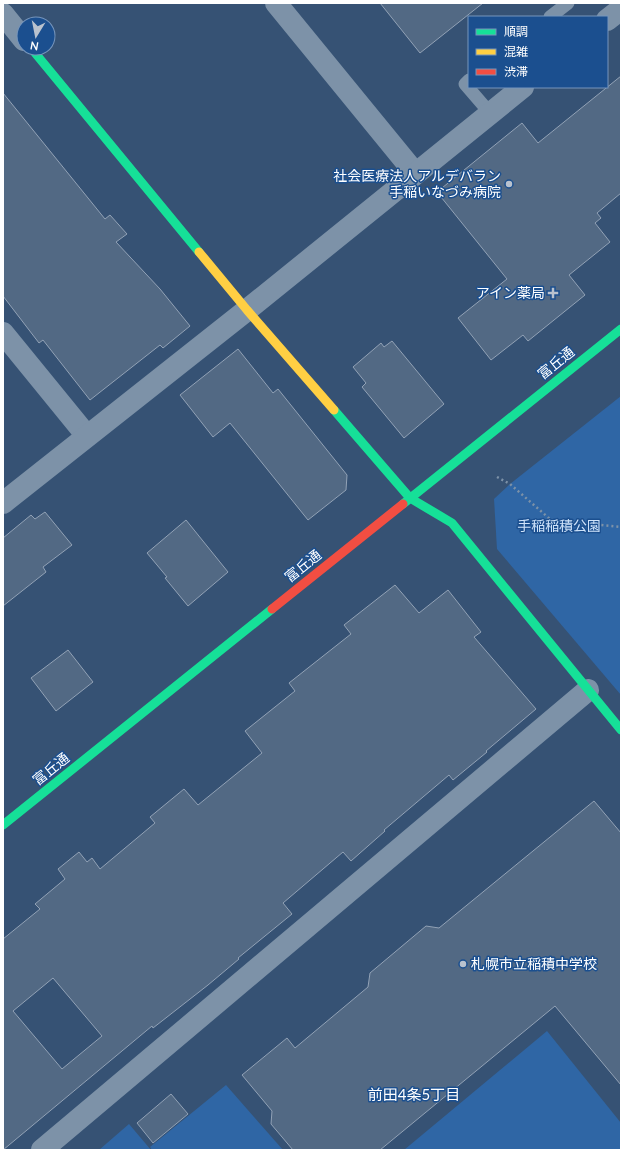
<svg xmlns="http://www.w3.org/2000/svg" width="624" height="1153" viewBox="0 0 624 1153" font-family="Lato,'Noto Sans JP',sans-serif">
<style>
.green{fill:#2f66a5}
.building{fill:#526984;stroke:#92a2b6;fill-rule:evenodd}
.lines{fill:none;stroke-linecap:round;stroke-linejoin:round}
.path{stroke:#7d92a8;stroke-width:2.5;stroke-dasharray:2 3;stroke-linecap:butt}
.lane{stroke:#7d92a8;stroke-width:13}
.street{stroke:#7d92a8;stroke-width:22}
.fast{stroke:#16e098;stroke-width:9}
.slow{stroke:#ffcf43;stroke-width:9}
.jam{stroke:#f24e42;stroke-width:9}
.poi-dot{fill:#b9c2ce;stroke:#1b4f8f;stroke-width:1.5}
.labels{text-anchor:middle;stroke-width:3;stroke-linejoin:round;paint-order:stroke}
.poi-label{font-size:14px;fill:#fff;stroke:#1b4f8f;text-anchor:end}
.street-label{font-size:14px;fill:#fff;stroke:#1b4f8f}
.park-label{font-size:14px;fill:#cfe3fa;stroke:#1b4f8f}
.neighbourhood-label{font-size:15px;fill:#fff;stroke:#1b4f8f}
</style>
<rect width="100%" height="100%" fill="#365274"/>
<g class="green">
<polygon points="621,396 621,695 497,549 494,499 510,484"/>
<polygon points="547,1031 621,1123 621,1150 404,1150"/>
<polygon points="226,1085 283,1150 152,1150 150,1147"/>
<polygon points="129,1124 151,1150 99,1150"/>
</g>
<g class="building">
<polygon points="380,3 483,3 420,53"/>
<polygon points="621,76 621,193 597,213 601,218 595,223 610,242 569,275 585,295 528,341 523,335 491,360 458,318 507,279 437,192 522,123 538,143"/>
<polygon points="3,93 105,219 110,215 127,234 116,242 160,289 190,326 163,348 160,345 90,400 43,340 39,343 3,296"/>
<polygon points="392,341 444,404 404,438 362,387 366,383 353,367 381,343 384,347"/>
<polygon points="238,349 273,393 278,389 347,475 346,490 308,520 230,423 213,437 180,395"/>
<polygon points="45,512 72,545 43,567 46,572 3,606 3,538 31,515 35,519"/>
<polygon points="186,520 228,572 188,606 165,578 167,577 147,553"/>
<path d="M395,585L419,613L448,590L481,632L474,637L536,709L486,751L487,752L453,780L449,775L384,830L385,831L351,861L343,852L283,903L292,914L238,958L239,959L208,985L153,1028L152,1026L3,1150V939L40,909L35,904L65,879L58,869L79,852L87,862L92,858L100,869L155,823L150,817L184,789L198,805L262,753L245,731L295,691L289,683L351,634L344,625ZM53,978L102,1036L62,1069L13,1011Z"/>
<polygon points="68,650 93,682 56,711 31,678"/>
<polygon points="594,801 621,833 621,1085 555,1006 380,1150 293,1150 271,1124 272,1111 242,1075 287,1038 295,1048 368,987 370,973 426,926 439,928"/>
<polygon points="171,1094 188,1114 153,1143 137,1123"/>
</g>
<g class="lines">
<polyline class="path" points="497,477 510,484 551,520 621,527"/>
<g class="lane">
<polyline points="550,17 568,3"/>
<polyline points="469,80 465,84 490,113"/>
</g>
<g class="street">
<polyline points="276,3 415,173"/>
<polyline points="3,14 24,40"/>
<polyline points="607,20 621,9"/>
<polyline points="3,333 87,436"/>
<polyline points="3,503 247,310 523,87"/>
<polyline points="42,1150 588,690"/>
</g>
<g class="fast">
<polyline points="31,48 199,252"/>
<polyline points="334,410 410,498 452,523 621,730"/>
<polyline points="403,504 621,329"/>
<polyline points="3,825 272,609"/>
</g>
<polyline class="slow" points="199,252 247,310 334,410"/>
<polyline class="jam" points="272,609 403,504"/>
</g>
<g class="poi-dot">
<circle cx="509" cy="184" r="4"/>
<path d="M551 287h4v4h4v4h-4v4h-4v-4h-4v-4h4z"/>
<circle cx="463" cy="964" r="4"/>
</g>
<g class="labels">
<g class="poi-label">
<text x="501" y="181">社会医療法人アルデバラン<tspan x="501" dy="16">手稲いなづみ病院</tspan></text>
<text x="545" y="298">アイン薬局</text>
<text x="471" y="969" text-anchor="start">札幌市立稲積中学校</text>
</g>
<g class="street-label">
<text transform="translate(556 363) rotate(-39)" y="5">富丘通</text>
<text transform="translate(303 566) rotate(-39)" y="5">富丘通</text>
<text transform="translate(51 769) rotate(-39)" y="5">富丘通</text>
</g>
<g class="park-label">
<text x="559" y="531">手稲稲積公園</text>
</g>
<g class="neighbourhood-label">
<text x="414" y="1100">前田4条5丁目</text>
</g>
</g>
<rect width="624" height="1153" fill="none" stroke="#ffffff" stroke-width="8"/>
<rect x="468" y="16" width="140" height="72" fill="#1b4f8f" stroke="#7695bc"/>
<rect x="476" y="29" width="20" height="6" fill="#16e098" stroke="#7695bc"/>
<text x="504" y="36" font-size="12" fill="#ffffff">順調</text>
<rect x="476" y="49" width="20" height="6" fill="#ffcf43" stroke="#7695bc"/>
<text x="504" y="56" font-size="12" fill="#ffffff">混雑</text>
<rect x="476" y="69" width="20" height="6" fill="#f24e42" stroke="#7695bc"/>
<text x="504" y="76" font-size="12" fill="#ffffff">渋滞</text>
<g transform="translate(36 36) rotate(190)"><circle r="19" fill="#1b4f8f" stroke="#7695bc"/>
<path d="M0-3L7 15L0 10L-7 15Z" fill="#b9c2ce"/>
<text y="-6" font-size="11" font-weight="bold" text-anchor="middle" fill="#ffffff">N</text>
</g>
</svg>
